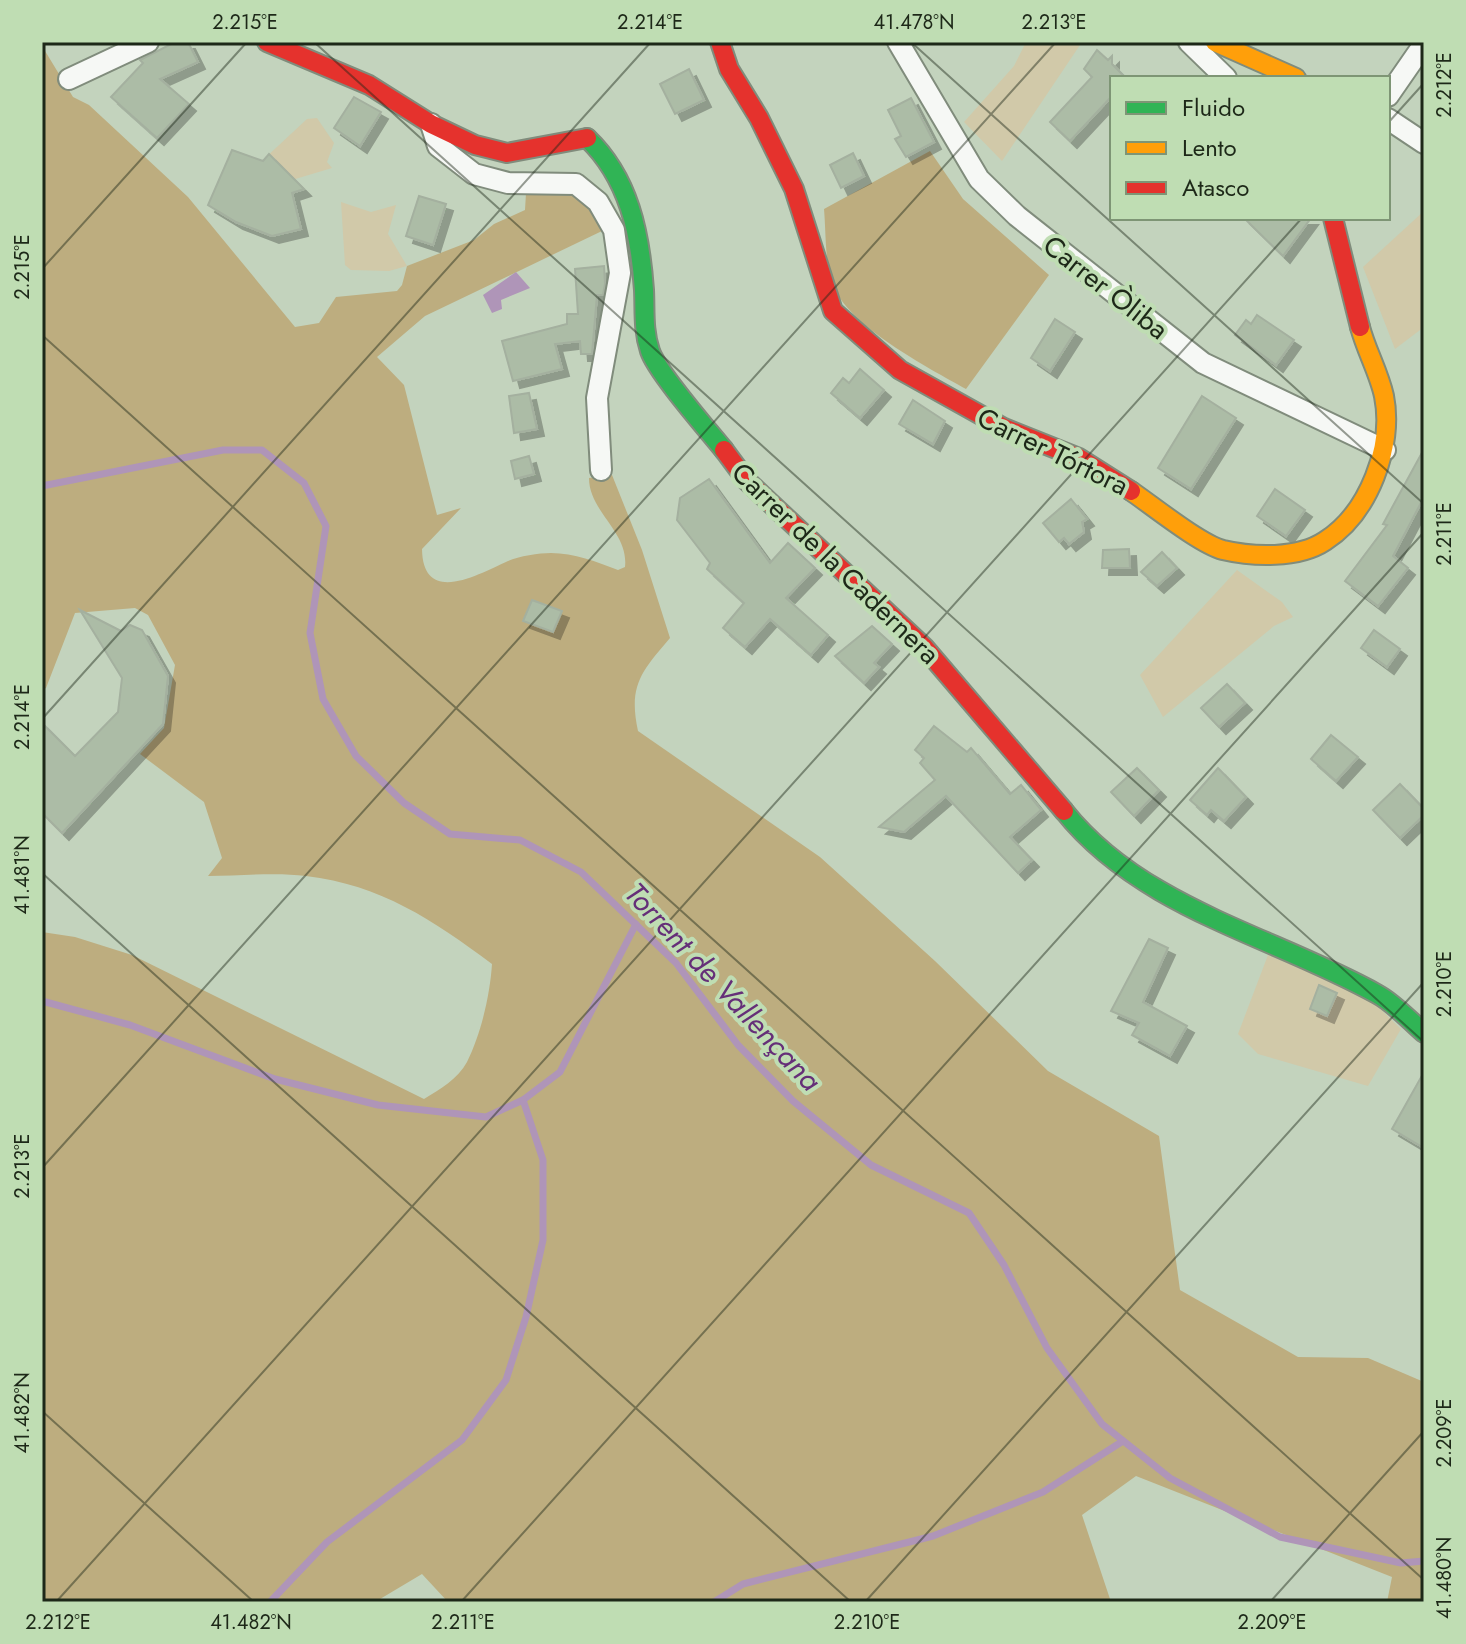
<svg xmlns="http://www.w3.org/2000/svg" width="1466" height="1644" viewBox="0 0 1466 1644" font-family="Jost,sans-serif">
<style>
.green{fill:#d1c9a9}
.forest{fill:#bdad7f}
.water{fill:#af95b8}
.lines{fill:none;stroke-linecap:round;stroke-linejoin:round}
.stream{stroke:#af95b8;stroke-width:7}
.building{fill:#acbca6;stroke:#a4b09f;stroke-width:2;filter:url(#shadow)}
.street-casing{stroke:#808c7c;stroke-width:24}
.fast-casing{stroke:#808c7c;stroke-width:22}
.slow-casing{stroke:#808c7c;stroke-width:22}
.jam-casing{stroke:#808c7c;stroke-width:22}
.street{stroke:#f6f8f5;stroke-width:20}
.fast{stroke:#30b455;stroke-width:18}
.slow{stroke:#ff9f0a;stroke-width:18}
.jam{stroke:#e5322d;stroke-width:18}
.ticks{fill:none;stroke:#1d2818;stroke-width:2;stroke-opacity:0.45}
.labels{text-anchor:middle;stroke-width:8;stroke-linejoin:round;paint-order:stroke}
.street-label{font-size:28px;fill:#1d2818;stroke:#bfddb3}
.water-label{font-size:30px;font-style:italic;fill:#652f78;stroke:#bfddb3}
.neatline{fill:none;stroke:#1d2818;stroke-width:3}
.ticks-label{font-size:20px;text-anchor:middle;fill:#1d2818}
</style>
<defs>
<filter id="shadow"><feDropShadow dx="7" dy="7" stdDeviation="0" flood-color="#0004"/></filter>
</defs>
<rect width="100%" height="100%" fill="#c3d3bd"/>
<g class="green">
<polygon points="1026,42 1082,42 1002,161 964,122 1014,66"/>
<polygon points="317,118 334,143 327,162 332,168 282,183 263,160 307,119"/>
<polygon points="341,202 371,212 396,205 388,234 407,266 389,271 351,270 345,265"/>
<polygon points="1424,211 1424,327 1395,349 1363,267"/>
<polygon points="1237,570 1282,602 1293,617 1274,626 1163,717 1140,675"/>
<polygon points="1268,955 1367,996 1401,1029 1368,1086 1258,1054 1238,1034"/>
</g>
<g class="forest">
<path d="M42,46L73,97L89,105L188,197L295,327L319,323L336,297L397,291L402,285L407,266L474,240L494,224L525,210L526,193C566,194 588,187 602,231L425,316L377,357L404,385L437,515L461,508L422,549C423,607 479,574 508,561C519,556 539,553 551,553C574,553 597,562 618,570L625,567C629,532 589,512 589,478L612,475L642,550L670,638C642,671 628,685 638,731L820,857L935,961L1048,1071L1159,1136L1180,1290L1298,1357L1368,1358L1424,1382V1602H1387L1392,1577L1136,1476L1082,1515L1111,1602H448L422,1574L375,1602H42V932L75,937L132,955L424,1099C440,1089 458,1079 467,1062C481,1034 490,995 492,964C433,920 381,885 306,876C275,872 240,876 208,876L222,858L204,802L140,754L164,728L175,665L148,615L135,608L75,613L46,688L42,690Z"/>
<path d="M930,151L963,199L1049,275L966,389C929,368 847,326 832,283C825,262 826,232 824,209Z"/>
</g>
<polygon class="water" points="516,272 530,288 501,300 502,309 492,313 483,295"/>
<g class="lines">
<g class="stream">
<polyline points="42,486 223,450 262,450 304,483 326,526 310,633 323,699 356,756 404,803 450,834 520,840 581,872 676,963 738,1045 793,1101 871,1165 969,1213 1004,1265 1047,1348 1102,1424 1170,1478 1280,1537 1401,1563 1424,1561"/>
<polyline points="42,1001 130,1025 275,1079 378,1105 486,1117 523,1100 560,1072 636,924"/>
<polyline points="270,1602 327,1542 462,1440 506,1380 526,1317 543,1240 543,1160 523,1100"/>
<polyline points="714,1602 743,1584 933,1536 1043,1492 1123,1441"/>
</g>
</g>
<g class="building">
<polygon points="175,42 188,42 198,62 160,79 189,104 157,138 111,97 143,63 140,60"/>
<polygon points="1097,50 1108,60 1112,56 1112,64 1126,78 1112,78 1112,96 1070,141 1050,122 1092,77 1084,69"/>
<polygon points="689,69 704,100 675,114 660,84"/>
<polygon points="354,97 381,112 360,146 334,128"/>
<polygon points="911,98 934,142 906,157 895,139 901,136 888,110"/>
<polygon points="232,150 263,161 269,154 304,189 292,193 301,229 272,236 236,222 208,205"/>
<polygon points="853,153 864,176 841,188 830,165"/>
<polygon points="419,196 446,204 433,245 406,236"/>
<polygon points="1244,218 1311,218 1283,256"/>
<polygon points="604,266 605,284 603,295 597,295 592,354 581,354 580,341 555,344 562,369 513,381 502,341 567,324 567,314 578,314 575,269"/>
<polygon points="1257,315 1294,340 1276,365 1235,335 1246,320 1251,324"/>
<polygon points="1055,319 1075,332 1050,371 1031,358"/>
<polygon points="860,369 884,390 860,418 831,393 843,378 849,383"/>
<polygon points="529,393 537,429 514,433 509,396"/>
<polygon points="1202,396 1236,418 1191,489 1158,468"/>
<polygon points="913,400 945,421 933,444 899,424"/>
<polygon points="1424,449 1424,497 1393,556 1408,568 1378,606 1345,581 1387,525 1383,524"/>
<polygon points="529,456 534,474 515,479 511,461"/>
<polygon points="709,479 770,563 788,543 815,568 786,598 828,635 811,655 770,619 745,647 723,628 744,603 707,569 710,563 677,520 680,498"/>
<polygon points="1275,489 1305,510 1286,536 1257,516"/>
<polygon points="1071,499 1087,519 1082,522 1084,532 1069,544 1064,538 1059,542 1043,523"/>
<polygon points="1129,549 1130,568 1102,568 1103,550"/>
<polygon points="1162,552 1177,568 1157,586 1141,572"/>
<polygon points="532,600 562,611 553,632 523,621"/>
<polygon points="80,610 121,631 130,625 142,630 168,676 163,724 62,833 42,813 42,723 75,756 118,712 122,678"/>
<polygon points="872,626 892,644 874,663 879,667 864,683 835,656"/>
<polygon points="1374,630 1400,649 1387,667 1361,648"/>
<polygon points="1227,684 1245,703 1219,727 1201,708"/>
<polygon points="934,726 967,752 971,748 1010,794 1021,785 1041,810 1010,837 1032,860 1018,873 946,796 904,832 879,827 935,780 920,763 924,758 915,750"/>
<polygon points="1331,735 1358,757 1336,781 1311,759"/>
<polygon points="1137,768 1159,790 1134,816 1111,792"/>
<polygon points="1218,768 1246,797 1224,821 1211,810 1207,815 1190,800"/>
<polygon points="1400,784 1424,809 1424,815 1400,838 1373,810"/>
<polygon points="1149,939 1168,948 1143,1002 1187,1026 1170,1056 1132,1035 1139,1023 1111,1011"/>
<polygon points="1319,985 1337,993 1327,1016 1310,1009"/>
<polygon points="1424,1072 1424,1148 1392,1129"/>
</g>
<g class="lines">
<defs>
<g id="street">
<polyline points="898,42 979,179 1017,216 1203,363 1385,450"/>
<polyline points="1189,42 1226,78"/>
<polyline points="69,79 148,42"/>
<polyline points="1388,96 1424,44"/>
<polyline points="1388,119 1424,143"/>
<polyline points="431,124 438,146 474,174 508,183 576,184 598,202 614,230 620,273 597,398 601,470"/>
</g>
<g id="fast">
<path d="M587,138C629,178 640,233 644,290C645,311 643,330 650,351C657,372 707,429 724,450"/>
<path d="M1064,811C1141,908 1273,936 1377,994C1394,1003 1409,1020 1424,1033"/>
</g>
<g id="slow">
<polyline points="1215,42 1296,78"/>
<path d="M1131,491C1153,506 1200,544 1223,550C1253,557 1298,559 1325,541C1369,513 1394,446 1384,396C1379,373 1366,350 1360,327"/>
</g>
<g id="jam">
<polyline points="267,42 369,85 431,124 475,145 507,153 587,138"/>
<polyline points="720,42 729,69 759,118 794,189 833,311 900,370 1004,428 1079,458 1131,491"/>
<polyline points="1333,218 1360,327"/>
<polyline points="724,450 747,481 924,647 1064,811"/>
</g>
</defs>
<use href="#street" class="street-casing"/>
<use href="#fast" class="fast-casing"/>
<use href="#slow" class="slow-casing"/>
<use href="#jam" class="jam-casing"/>
<use href="#street" class="street"/>
<use href="#fast" class="fast"/>
<use href="#slow" class="slow"/>
<use href="#jam" class="jam"/>
</g>
<path class="ticks" d="M314,42L1424,1042M911,42L1424,504M1388,123L1424,83M42,269L247,42M42,335L1424,1580M42,719L651,42M42,873L851,1602M42,1168L1056,42M42,1411L254,1602M56,1602L1302,218M461,1602L1424,532M865,1602L1424,982M1270,1602L1424,1431"/>
<g class="labels">
<g class="street-label">
<text transform="translate(1106 287) rotate(38)" y="10">Carrer Òliba</text>
<text transform="translate(1053 451) rotate(26)" y="10">Carrer Tórtora</text>
<text transform="translate(836 563) rotate(44)" y="10">Carrer de la Cadernera</text>
</g>
<g class="water-label">
<text transform="translate(723 987) rotate(47)" y="10">Torrent de Vallençana</text>
</g>
</g>
<rect width="1466" height="1644" fill="none" stroke="#bfddb3" stroke-width="88"/>
<rect x="1110" y="76" width="280" height="144" fill="#bfddb3" stroke="#7e9575" stroke-width="2"/>
<rect x="1126" y="102" width="40" height="12" fill="#30b455" stroke="#7e9575" stroke-width="2"/>
<text x="1182" y="116" font-size="24" fill="#1d2818">Fluido</text>
<rect x="1126" y="142" width="40" height="12" fill="#ff9f0a" stroke="#7e9575" stroke-width="2"/>
<text x="1182" y="156" font-size="24" fill="#1d2818">Lento</text>
<rect x="1126" y="182" width="40" height="12" fill="#e5322d" stroke="#7e9575" stroke-width="2"/>
<text x="1182" y="196" font-size="24" fill="#1d2818">Atasco</text>
<rect x="44" y="44" width="1378" height="1556" class="neatline"/>
<g class="ticks-label">
<text x="245" y="29">2.215°E</text>
<text x="650" y="29">2.214°E</text>
<text x="914" y="29">41.478°N</text>
<text x="1054" y="29">2.213°E</text>
<text transform="translate(1444 85) rotate(-90)" y="7">2.212°E</text>
<text transform="translate(22 267) rotate(-90)" y="7">2.215°E</text>
<text transform="translate(1444 534) rotate(-90)" y="7">2.211°E</text>
<text transform="translate(22 717) rotate(-90)" y="7">2.214°E</text>
<text transform="translate(22 875) rotate(-90)" y="7">41.481°N</text>
<text transform="translate(1444 984) rotate(-90)" y="7">2.210°E</text>
<text transform="translate(22 1166) rotate(-90)" y="7">2.213°E</text>
<text transform="translate(22 1413) rotate(-90)" y="7">41.482°N</text>
<text transform="translate(1444 1433) rotate(-90)" y="7">2.209°E</text>
<text transform="translate(1444 1578) rotate(-90)" y="7">41.480°N</text>
<text x="58" y="1629">2.212°E</text>
<text x="251" y="1629">41.482°N</text>
<text x="463" y="1629">2.211°E</text>
<text x="867" y="1629">2.210°E</text>
<text x="1272" y="1629">2.209°E</text>
</g>
</svg>
